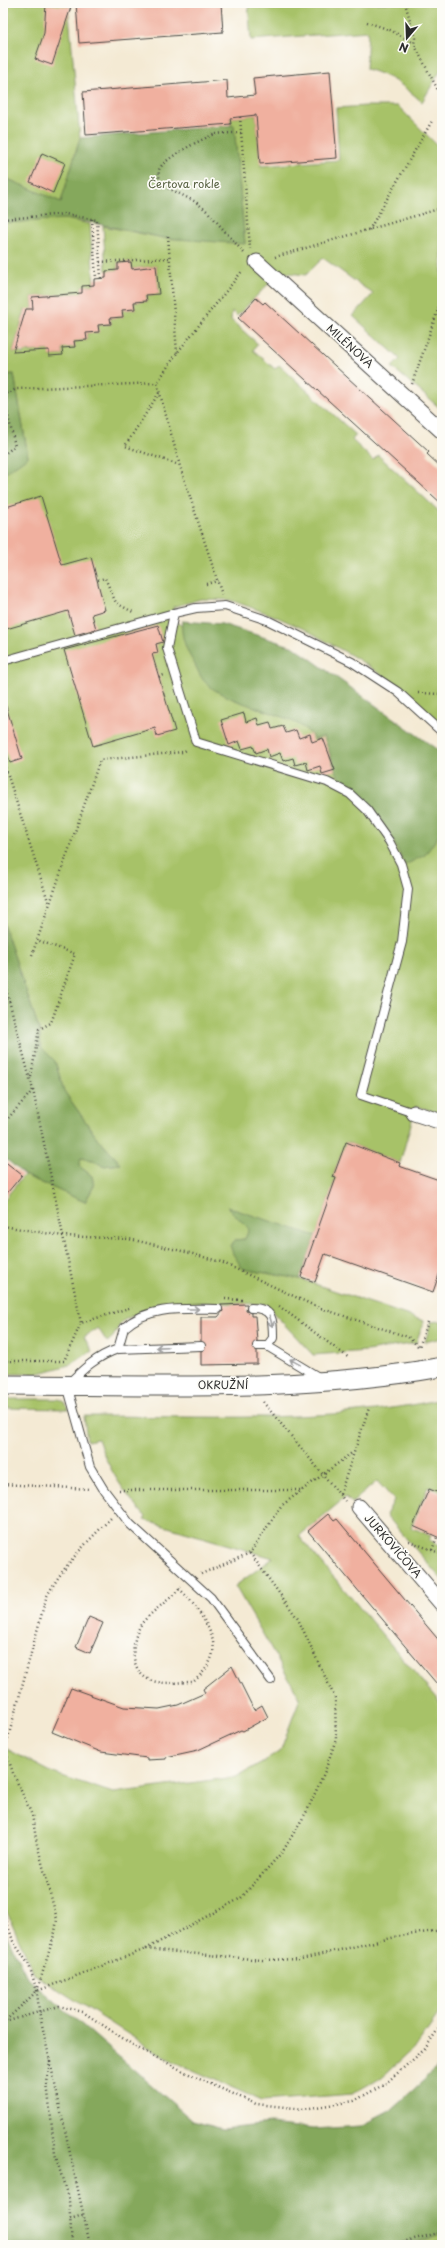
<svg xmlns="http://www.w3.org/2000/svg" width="445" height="2248" viewBox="0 0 445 2248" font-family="'Playpen Sans',sans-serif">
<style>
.green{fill:#a7c268;stroke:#69764a}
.forest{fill:#85a85c;stroke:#586a44}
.building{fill:#f0b09f}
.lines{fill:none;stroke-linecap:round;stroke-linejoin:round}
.service-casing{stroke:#494844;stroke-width:10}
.minor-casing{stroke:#494844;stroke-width:17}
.tertiary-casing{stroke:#494844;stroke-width:21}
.path{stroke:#494844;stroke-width:2.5;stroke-dasharray:1 3;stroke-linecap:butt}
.service{stroke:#fff;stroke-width:8}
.minor{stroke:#fff;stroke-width:15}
.tertiary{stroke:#fff;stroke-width:19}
.oneway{stroke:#a0a0a0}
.labels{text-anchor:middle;stroke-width:3.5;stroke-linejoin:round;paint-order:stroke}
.park-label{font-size:11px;fill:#566040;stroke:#fdfcf7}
.street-label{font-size:11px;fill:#2b2b2b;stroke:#fdfcf7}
</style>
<rect width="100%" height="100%" fill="#fdfcf7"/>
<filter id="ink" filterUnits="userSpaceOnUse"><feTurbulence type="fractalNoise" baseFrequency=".025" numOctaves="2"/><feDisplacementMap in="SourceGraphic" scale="8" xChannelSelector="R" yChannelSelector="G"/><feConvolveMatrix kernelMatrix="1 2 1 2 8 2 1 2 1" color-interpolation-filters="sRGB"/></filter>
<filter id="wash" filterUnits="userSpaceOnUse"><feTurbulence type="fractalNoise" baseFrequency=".012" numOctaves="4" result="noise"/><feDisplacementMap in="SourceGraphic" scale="16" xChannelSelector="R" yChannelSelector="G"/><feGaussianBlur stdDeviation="0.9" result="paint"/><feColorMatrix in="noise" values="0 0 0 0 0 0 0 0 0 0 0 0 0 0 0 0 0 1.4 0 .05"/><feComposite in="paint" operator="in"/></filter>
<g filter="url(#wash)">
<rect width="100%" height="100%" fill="#f4ead4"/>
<g class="green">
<polygon points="3,3 68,3 80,138 61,202 3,177"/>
<path d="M248,3H442V68L422,102C403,85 391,76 366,69L368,31L251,40Z"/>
<path d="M366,106H398L442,150V410L392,367L400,359L353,316L373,294L323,258L306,275L280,272L237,316L232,311L231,320L258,344L253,350L275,369L279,365L356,435L352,440L373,460L378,455L442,514V725L397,685L356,658L306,630L272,615L230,600L201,599L173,607L175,621L374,769L438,836L442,831V1114L416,1106L400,1163L346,1142L333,1177L336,1178L316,1236L250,1229L245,1239L236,1240L243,1269L300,1279L424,1321L416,1343L367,1351L313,1355L265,1304C222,1304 165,1298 126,1319C116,1325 117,1337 107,1342L98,1328L84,1337L92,1351L69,1365L36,1374H3V1201L24,1175L85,1202L94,1186L92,1176L79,1166L80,1158L93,1160L103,1166L121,1164L97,1138L64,1091L55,1061L41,1047L39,1029L3,923V474L28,456L14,374L3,375V223L64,219L90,224L94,285L82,286V293L32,297L33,309L25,310L13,352H20L21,354H24V352L49,350L50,356L63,355L62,348L75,347L74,341L87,340L86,333L99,332L98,325L111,324L110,318L123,317L122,310L135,309L134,302L147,301L146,295L159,294L156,266L132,269L131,262L118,263V270L106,271L103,226L164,238L245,243L234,126H231L230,118L256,115L261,166L339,160L336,108Z"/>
<polygon points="442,1321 442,1338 425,1342 431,1322"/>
<polygon points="3,1399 59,1399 65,1402 69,1409 3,1408"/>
<path d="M442,1399V1492L428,1487L411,1527L431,1536L429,1540L442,1546V1580L386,1515L394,1500L377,1481L352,1503L346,1497L299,1536L442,1705V2010L418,2044L381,2078L353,2094L262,2101L164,2057L34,1974L3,1903V1747L53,1773L113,1793L236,1777L280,1752L300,1698L235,1586L273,1558L144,1520L146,1517C124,1493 108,1469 98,1439L87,1441L84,1416C199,1416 330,1424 442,1399Z"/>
<polygon points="442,2233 442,2245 385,2245 427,2239"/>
</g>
<g class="forest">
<polygon points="234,125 245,244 164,238 89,222 64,219 3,223 3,177 61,202 80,138"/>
<polygon points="14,374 28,457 3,474 3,375"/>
<path d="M182,621L222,624L294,647L442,753V831L425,855L405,865L390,834L364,799L343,783L335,770L324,736L314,740C304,713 227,707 205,682C200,677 197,668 193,661C186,651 180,633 182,621Z"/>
<polygon points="3,923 39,1029 41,1047 55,1061 64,1091 97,1138 121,1164 103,1166 93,1160 81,1158 79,1166 92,1176 94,1186 85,1202 24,1175 3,1156"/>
<polygon points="227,1207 316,1236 300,1279 243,1269 233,1254 230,1245 236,1240 245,1239 249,1229"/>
<polygon points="3,1928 27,1977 193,2121 223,2129 270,2124 314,2129 361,2126 390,2111 435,2070 442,2056 442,2233 427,2239 385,2245 3,2245"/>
</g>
<g id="blocks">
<g class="building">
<polygon points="76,3 221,3 223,32 79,43"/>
<polygon points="46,4 71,7 52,65 35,59 44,33"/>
<polygon points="330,71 337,158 260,164 256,115 230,118 231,124 86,135 83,92 227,80 228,98 255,95 253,78"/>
<polygon points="42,153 65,163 53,193 30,182"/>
<polygon points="131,262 132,269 156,266 159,294 146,295 147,301 134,302 135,309 122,310 123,317 110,318 111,324 98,325 99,332 86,333 87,340 74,341 75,347 62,348 63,355 49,356 49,350 13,352 26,309 33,309 32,297 82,293 82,286 94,285 94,279 106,278 106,271 118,270 118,263"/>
<polygon points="256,298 263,304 265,302 429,452 427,454 442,468 442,504 238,318"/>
<polygon points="41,496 62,565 91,557 105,610 92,614 96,629 75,635 68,611 3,630 3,508"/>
<polygon points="158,625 163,642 156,644 158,653 152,654 175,731 157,736 155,728 93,746 64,650"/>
<polygon points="6,706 22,759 10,763 3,742 3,707"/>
<polygon points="244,713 246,722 257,718 259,725 270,722 272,729 283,726 286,733 296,730 299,738 310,734 312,742 323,738 335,770 322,774 320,766 308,770 306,762 295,765 293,758 283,761 280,753 269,757 267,749 256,753 253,746 242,749 239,741 229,745 221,720"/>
<polygon points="346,1142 400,1163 399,1166 442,1181 442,1266 433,1292 325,1254 315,1282 301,1277 336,1178 333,1177"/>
<polygon points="3,1160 22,1175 3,1198"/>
<polygon points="247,1304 246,1311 251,1313 251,1316 255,1316 257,1341 252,1346 257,1351 257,1364 201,1365 201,1351 206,1346 201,1341 201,1317 218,1317 223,1311 221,1305"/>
<polygon points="429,1489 442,1494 442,1539 413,1526"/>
<polygon points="328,1514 334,1521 337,1519 442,1644 442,1690 308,1531"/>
<polygon points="89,1617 103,1623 90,1653 76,1647"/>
<polygon points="232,1666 254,1710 262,1705 268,1717 243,1731 241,1730 198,1750 166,1757 166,1759 147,1760 147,1758 101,1752 52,1732 71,1688 124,1707 159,1709 178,1705 205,1693 203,1689"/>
</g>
</g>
</g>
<g filter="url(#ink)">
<use href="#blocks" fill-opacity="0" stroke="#494844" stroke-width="1"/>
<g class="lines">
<defs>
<g id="service">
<polyline points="3,661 174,613"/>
<polyline points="414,1113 361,1095 402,942 408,889 401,864 389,841 367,810 350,794 327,782 196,742 167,648 174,613 196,608 225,606 267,620 352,662 398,692 442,732"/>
<path d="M251,1308C273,1308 273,1319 273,1338L267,1346"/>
<path d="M201,1346L118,1349C97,1356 83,1369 67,1385L90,1467L104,1490L130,1524L211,1598L271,1680"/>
<polyline points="257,1346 267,1346 320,1378"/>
<path d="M118,1349L124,1328C148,1305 187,1309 218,1309"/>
</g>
<g id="minor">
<polyline points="257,262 442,431"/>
<polyline points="414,1113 442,1122"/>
<polyline points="359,1507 442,1604"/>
</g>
<path id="tertiary" d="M3,1385C149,1385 298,1393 442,1367"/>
</defs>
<use href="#service" class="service-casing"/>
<use href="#minor" class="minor-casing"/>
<use href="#tertiary" class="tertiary-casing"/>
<g class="path">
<polyline points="405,3 415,38 414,44 442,98"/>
<polyline points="367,22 390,30 414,43"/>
<polyline points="240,117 250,249"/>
<path d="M241,133C233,133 224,133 216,134C205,137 162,159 159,170C158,175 160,181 162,185L196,202L208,212L245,254"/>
<polyline points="3,219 65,214 97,220 101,278"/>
<polyline points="92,219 96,278"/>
<polyline points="369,230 432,121"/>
<polyline points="168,236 177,353"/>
<polyline points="275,257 442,208"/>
<polyline points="100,262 170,258"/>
<polyline points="412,384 442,298"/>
<polyline points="3,389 7,394"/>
<polyline points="159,393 125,446 179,465"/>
<polyline points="3,455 15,446 5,403 7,394 16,389 157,383"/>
<polyline points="98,580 105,578 116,603 133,612"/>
<polyline points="206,584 218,581"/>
<polyline points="222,595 180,466 157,383 177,353 243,270"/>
<polyline points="159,677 164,675"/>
<polyline points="418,693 442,694"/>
<polyline points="3,760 49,904"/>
<polyline points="32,955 100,760 183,752 188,749"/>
<polyline points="3,978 33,1090 81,1323"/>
<polyline points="3,997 9,1001"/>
<polyline points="31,1077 39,1029 51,1023 75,954 37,940"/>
<polyline points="3,1124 33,1090"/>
<polyline points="3,1226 63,1236 129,1239 186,1252 221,1262 317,1307 408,1337 419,1347 428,1322"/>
<polyline points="225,1299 242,1300"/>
<polyline points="279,1306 349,1358"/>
<polyline points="3,1361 64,1361 81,1323 132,1307"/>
<polyline points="263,1402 345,1501"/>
<polyline points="3,1484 90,1489"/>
<polyline points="119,1490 302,1490"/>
<polyline points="340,1494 369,1408"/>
<polyline points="409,1541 442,1554"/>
<polyline points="432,1550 437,1537"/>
<polyline points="201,1574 250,1553 281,1506 353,1452"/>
<path d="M179,1589C191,1598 211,1627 213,1642C216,1658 204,1673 193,1682C180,1682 162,1685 150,1680C128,1671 131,1639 142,1623C153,1610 170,1600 181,1587"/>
<polyline points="3,1910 13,1941 29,1965 37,1991 39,2011 90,2245"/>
<polyline points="146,1949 241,1898 283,1851 307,1811 325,1771 336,1739 335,1698 298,1619 250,1553"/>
<path d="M37,1991L55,1932L57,1919L37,1844L32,1815L13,1773L5,1749L46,1598C62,1567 87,1542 111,1518"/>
<polyline points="5,2022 59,2006 83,2012 136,2047 195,2077 256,2104 304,2109 354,2101 385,2084 425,2049 442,2023"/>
<polyline points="3,2023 37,1991 146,1949 262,1960 301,1959 400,1936 442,1930"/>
<polyline points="50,2060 47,2083 55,2154 69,2201 72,2245"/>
<polyline points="70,2219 83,2215"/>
<polyline points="391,2245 442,2232"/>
</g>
<use href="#service" class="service"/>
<use href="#minor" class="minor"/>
<use href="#tertiary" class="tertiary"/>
</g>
<defs><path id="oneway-shaft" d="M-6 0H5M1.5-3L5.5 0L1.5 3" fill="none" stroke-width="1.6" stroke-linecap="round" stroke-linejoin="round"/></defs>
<g class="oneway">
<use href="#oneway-shaft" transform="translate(193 1309)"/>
<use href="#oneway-shaft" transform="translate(271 1321) rotate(74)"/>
<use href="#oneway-shaft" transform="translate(162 1347) rotate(178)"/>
<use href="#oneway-shaft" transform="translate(295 1362) rotate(-151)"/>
</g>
</g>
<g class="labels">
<g class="park-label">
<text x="184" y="188">Čertova rokle</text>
</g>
<g class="street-label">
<text transform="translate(350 346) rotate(42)" y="4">MILÉNOVA</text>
<text x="223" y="1389">OKRUŽNÍ</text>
<text transform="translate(393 1546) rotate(49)" y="4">JURKOVIČOVA</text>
</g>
</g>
<rect width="445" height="2248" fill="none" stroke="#fdfcf7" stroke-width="16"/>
<g transform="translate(407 38) rotate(199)" stroke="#fdfcf7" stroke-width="3" paint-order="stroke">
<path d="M0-3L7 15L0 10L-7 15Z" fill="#2b2b2b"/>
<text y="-6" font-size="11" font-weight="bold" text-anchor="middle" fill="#2b2b2b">N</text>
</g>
</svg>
